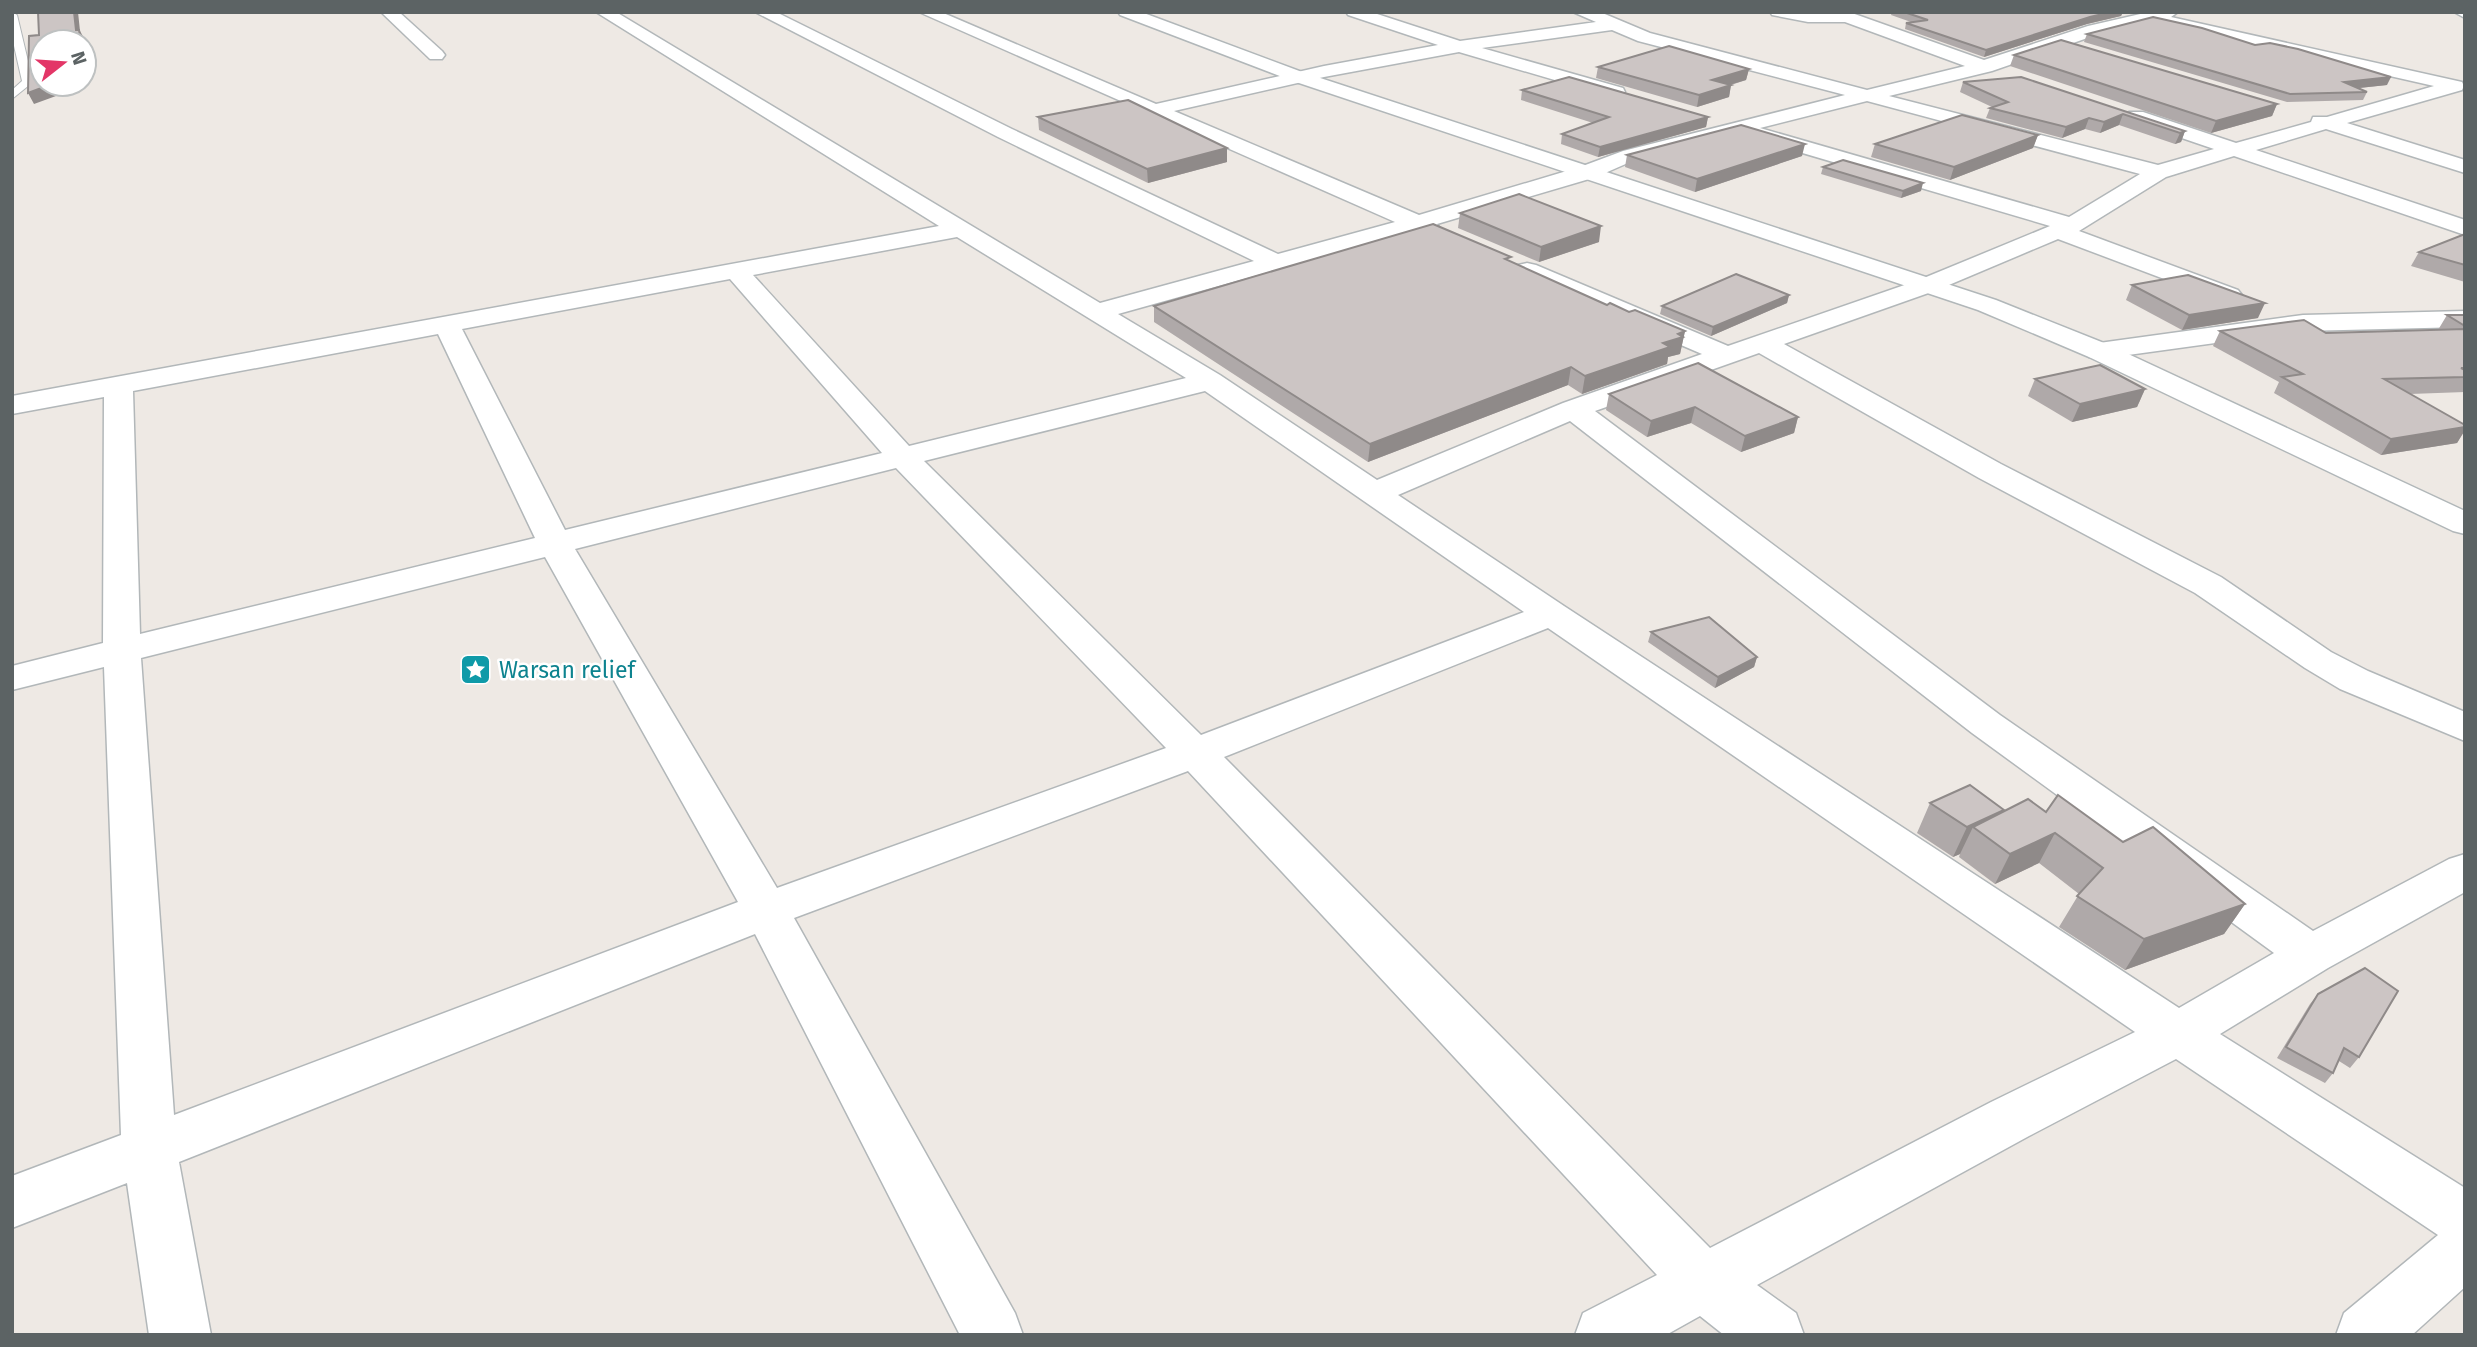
<svg xmlns="http://www.w3.org/2000/svg" width="2477" height="1347" viewBox="0 0 2477 1347" font-family="'Fira Sans',sans-serif">
<style>
.lines{fill:none;stroke-linecap:round;stroke-linejoin:round}
.lane-casing{stroke:#b2b7b9;stroke-width:2}
.street-casing{stroke:#b2b7b9;stroke-width:3}
.secondary-casing{stroke:#b1b7b9;stroke-width:3}
.lane{fill:#fff;fill-rule:evenodd}
.street{fill:#fff;fill-rule:evenodd}
.secondary{fill:#fff;fill-rule:evenodd}
.wall{fill:#afa9a9}
.shaded-wall{fill:#8f8a89}
.building{fill:#ccc5c4;stroke:#8f8a89;stroke-width:2}
.labels{text-anchor:middle;stroke-width:5;stroke-linejoin:round;paint-order:stroke}
.culture-label{font-size:23px;fill:#0d838f;stroke:#fff;text-anchor:start}
</style>
<rect width="100%" height="100%" fill="#eee9e4"/>
<g class="lines">
<defs>
<polygon id="lane" points="12,12 17,15 33,82 12,99 12,90 22,81 12,37"/>
<g id="street">
<polygon points="381,12 399,12 442,51 445,55 442,59 430,59"/>
<path d="M596,12H616L1100,303L1254,261L998,137L755,12H776L1012,129L1278,254L1395,222L919,12H941L1156,104L1324,66L1438,45L1348,15L1346,12H1371L1460,41L1596,22L1573,12H1600L1650,33L1867,90L1965,66L1845,22H1808L1772,15L1770,12H1849L1984,60L2088,26L2149,12H2178L2171,17L2462,82L2464,86L2462,90L2347,123L2465,160V173L2326,129L2256,150L2465,220V235L2234,156L2166,177L2079,231L2238,290L2242,295L2238,300L2229,303L2220,300L2058,239L1937,290L1784,344L2001,464L2221,577L2331,652L2368,671L2465,712V741L2340,689L2305,668L2195,593L1979,478L1759,353L1595,411L2000,715L2313,931L2449,859L2465,854V892L2328,968L2220,1034L2465,1188V1287L2412,1335H2336L2344,1313L2438,1235L2176,1059L2029,1136L1757,1285L1796,1313L1804,1335H1724L1700,1316L1666,1335H1575L1583,1313L1657,1275L1188,771L794,918L1015,1313L1023,1335H960L755,934L179,1162L211,1335H149L127,1183L12,1228V1176L121,1135L104,667L12,690V666L103,643L104,397L12,414V396L939,226ZM2150,21L2156,23L2434,86L2327,117H2313L2311,122L2236,143L2143,112H2129L2126,116L2129,120L2214,149L2158,165L1889,96L1992,71L2099,34ZM1612,30L1638,41L1845,95L1623,151L1580,167L1419,215L1174,111L1324,77L1459,52L1616,98L1625,92L1623,88L1482,48ZM1867,101L2140,174L2069,217L1760,128ZM1746,132L1748,137L2050,226L1919,280L1728,346L1536,265L1527,263L1518,265L1515,270L1518,275L1702,354L1563,403L1377,480L1220,375L1118,314L1416,231L1427,234L1435,232L1439,227L1437,224L1596,177L1637,159ZM957,237L1186,378L909,446L753,275ZM730,279L882,453L565,530L462,329ZM438,334L535,538L140,634L133,391ZM1205,391L1524,612L1201,735L924,461ZM1570,421L1972,733L2274,953L2179,1008L1564,606L1398,495ZM896,468L1166,748L777,888L575,549ZM545,557L738,902L174,1115L141,658ZM1548,628L2135,1032L1991,1102L1710,1248L1224,757Z"/>
<polygon points="2465,311 2465,327 2303,331 2099,359 2089,357 2085,351 2089,345 2099,343 2303,315"/>
</g>
<g id="secondary">
<polygon points="1118,12 1141,12 1302,72 1996,300 2109,345 2465,511 2465,534 2453,531 2089,357 1978,310 1290,80 1120,15"/>
<polygon points="2454,12 2465,12 2465,18"/>
</g>
</defs>
<use href="#lane" class="lane-casing"/>
<use href="#street" class="street-casing"/>
<use href="#secondary" class="secondary-casing"/>
<use href="#lane" class="lane"/>
<use href="#street" class="street"/>
<use href="#secondary" class="secondary"/>
</g>
<g class="wall">
<polygon points="1892,12 2123,12 2121,16 2087,24 1984,57 1905,29 1906,23 1911,22 1891,15"/>
<polygon points="2087,34 2255,45 2387,85 2359,88 2367,92 2363,100 2287,102 2084,42"/>
<polygon points="2014,55 2277,104 2272,116 2211,133 2010,66"/>
<polygon points="1598,67 1749,69 1746,80 1731,85 1729,97 1697,107 1596,78"/>
<polygon points="2021,77 2185,131 2181,142 2175,144 2119,125 2100,133 2085,129 2062,138 1986,118 1990,108 1992,107 1960,92 1963,82"/>
<polygon points="1522,90 1708,117 1706,127 1598,157 1561,144 1562,134 1593,123 1521,100"/>
<polygon points="1038,117 1227,148 1227,162 1148,183 1039,130"/>
<polygon points="2038,135 2033,148 1950,180 1871,157 1875,144"/>
<polygon points="1627,155 1802,156 1695,192 1625,167"/>
<polygon points="1823,167 1921,191 1901,198 1821,174"/>
<polygon points="1460,213 1599,242 1539,262 1458,228"/>
<polygon points="2465,234 2465,282 2411,266 2419,252"/>
<polygon points="1510,261 1607,305 1685,331 1680,354 1668,357 1667,364 1582,394 1568,385 1368,462 1154,322 1154,306"/>
<polygon points="2132,285 2258,318 2182,330 2126,300"/>
<polygon points="1789,295 1787,303 1711,336 1660,314 1662,306"/>
<polygon points="2447,315 2465,315 2465,392 2410,394 2465,425 2465,430 2457,443 2381,455 2274,393 2279,382 2213,346 2220,331 2326,333 2438,330"/>
<polygon points="2035,379 2145,389 2137,407 2072,422 2028,396"/>
<polygon points="1609,394 1798,417 1794,433 1741,452 1691,423 1647,437 1606,410"/>
<polygon points="1651,632 1757,657 1754,667 1715,688 1648,642"/>
<polygon points="1930,803 2003,812 2046,812 2123,842 2245,904 2224,934 2125,970 2059,927 2079,894 2039,863 1995,884 1959,857 1960,854 1953,857 1917,833"/>
<polygon points="2318,994 2359,1057 2350,1068 2339,1061 2333,1073 2325,1083 2277,1058 2310,1004"/>
</g>
<g class="shaded-wall">
<polygon points="74,12 78,12 80,31 85,40 89,84 34,104 28,93 52,84 84,84 84,42 81,42 76,30"/>
<polygon points="2111,12 2123,12 2121,16 2087,24 1984,57 1986,50 2090,17"/>
<polygon points="1749,69 1746,80 1709,91 1712,80"/>
<polygon points="2391,77 2387,85 2340,90 2344,82"/>
<polygon points="1731,85 1729,97 1697,107 1699,95"/>
<polygon points="2277,104 2272,116 2211,133 2216,121"/>
<polygon points="2123,114 2119,125 2100,133 2104,122"/>
<polygon points="1708,117 1706,127 1598,157 1600,147"/>
<polygon points="2089,118 2085,129 2062,138 2066,127"/>
<polygon points="2185,131 2181,142 2175,144 2180,133"/>
<polygon points="2038,135 2033,148 1950,180 1954,167"/>
<polygon points="1805,144 1802,156 1695,192 1697,179"/>
<polygon points="1227,148 1227,162 1148,183 1147,169"/>
<polygon points="1923,183 1921,191 1901,198 1903,191"/>
<polygon points="1601,226 1599,242 1539,262 1541,247"/>
<polygon points="1789,295 1787,303 1711,336 1713,327"/>
<polygon points="2265,303 2258,318 2182,330 2189,315"/>
<polygon points="1685,331 1680,354 1668,357 1667,364 1582,394 1585,376 1663,343"/>
<polygon points="1571,367 1568,385 1368,462 1370,444"/>
<polygon points="2145,389 2137,407 2072,422 2080,404"/>
<polygon points="1695,407 1691,423 1647,437 1651,421"/>
<polygon points="1798,417 1794,433 1741,452 1745,436"/>
<polygon points="2465,427 2465,430 2457,443 2381,455 2391,439"/>
<polygon points="1757,657 1754,667 1715,688 1718,677"/>
<polygon points="2004,810 1990,839 1973,827 1960,854 1953,857 1967,827"/>
<polygon points="2055,833 2039,863 1995,884 2010,854"/>
<polygon points="2245,904 2224,934 2125,970 2144,939"/>
</g>
<g class="building">
<polygon points="38,12 74,12 76,30 79,30 81,42 42,42 42,84 52,84 28,93 29,36 39,35"/>
<polygon points="1904,12 2111,12 2090,17 1986,50 1906,23 1928,20"/>
<polygon points="2153,17 2202,28 2255,45 2270,43 2298,49 2391,77 2344,82 2367,92 2290,94 2087,34"/>
<polygon points="2061,40 2277,104 2216,121 2014,55"/>
<polygon points="1669,46 1749,69 1712,80 1731,85 1699,95 1598,67"/>
<polygon points="1569,77 1708,117 1600,147 1562,134 1609,117 1522,90"/>
<polygon points="2021,77 2185,131 2180,133 2123,114 2104,122 2089,118 2066,127 1990,108 2008,102 1963,82"/>
<polygon points="1128,100 1227,148 1147,169 1038,117"/>
<polygon points="1962,115 2038,135 1954,167 1875,144"/>
<polygon points="1741,125 1805,144 1697,179 1627,155"/>
<polygon points="1843,160 1923,183 1903,191 1823,167"/>
<polygon points="1519,194 1601,226 1541,247 1460,213"/>
<polygon points="1433,224 1511,257 1505,259 1607,305 1610,303 1629,312 1635,310 1685,331 1678,334 1683,337 1663,343 1670,347 1585,376 1571,367 1370,444 1154,306"/>
<polygon points="2465,234 2465,265 2419,252"/>
<polygon points="1736,274 1789,295 1713,327 1662,306"/>
<polygon points="2188,275 2265,303 2189,315 2132,285"/>
<polygon points="2447,315 2465,315 2465,326"/>
<polygon points="2304,320 2326,333 2465,329 2465,368 2461,368 2465,370 2465,377 2384,379 2465,425 2465,427 2391,439 2282,377 2303,374 2220,331"/>
<polygon points="1698,363 1798,417 1745,436 1695,407 1651,421 1609,394"/>
<polygon points="2100,365 2145,389 2080,404 2035,379"/>
<polygon points="1709,617 1757,657 1718,677 1651,632"/>
<polygon points="1970,785 2004,810 1967,827 1930,803"/>
<polygon points="2058,795 2123,842 2153,827 2245,904 2144,939 2077,896 2103,868 2055,833 2010,854 1973,827 2028,799 2046,812"/>
<polygon points="2365,968 2398,991 2359,1057 2344,1048 2333,1073 2286,1047 2318,994"/>
</g>
<defs>
<symbol id="sight-square" viewBox="-11 -11 22 22"><rect x="-9" y="-9" width="18" height="18" rx="4" fill="#0f9aa8" stroke="#fff"/><path d="M0-6L1.8-2.2L6-1.7L2.9 1.2L3.7 5.4L0 3.3L-3.7 5.4L-2.9 1.2L-6-1.7L-1.8-2.2Z" fill="#fff"/></symbol>
</defs>
<g fill-rule="evenodd">
<use href="#sight-square" x="458" y="652" width="35" height="35"/>
</g>
<g class="labels">
<g class="culture-label">
<text x="499" y="678">Warsan relief</text>
</g>
</g>
<rect width="2477" height="1347" fill="none" stroke="#5c6364" stroke-width="28"/>
<g transform="translate(63 63) rotate(73)"><circle r="33" fill="#ffffff" stroke="#bec1c1" stroke-width="2"/>
<path d="M0-5L12 26L0 18L-12 26Z" fill="#e33667"/>
<text y="-10" font-size="19" font-weight="bold" text-anchor="middle" fill="#5c6364">N</text>
</g>
</svg>
